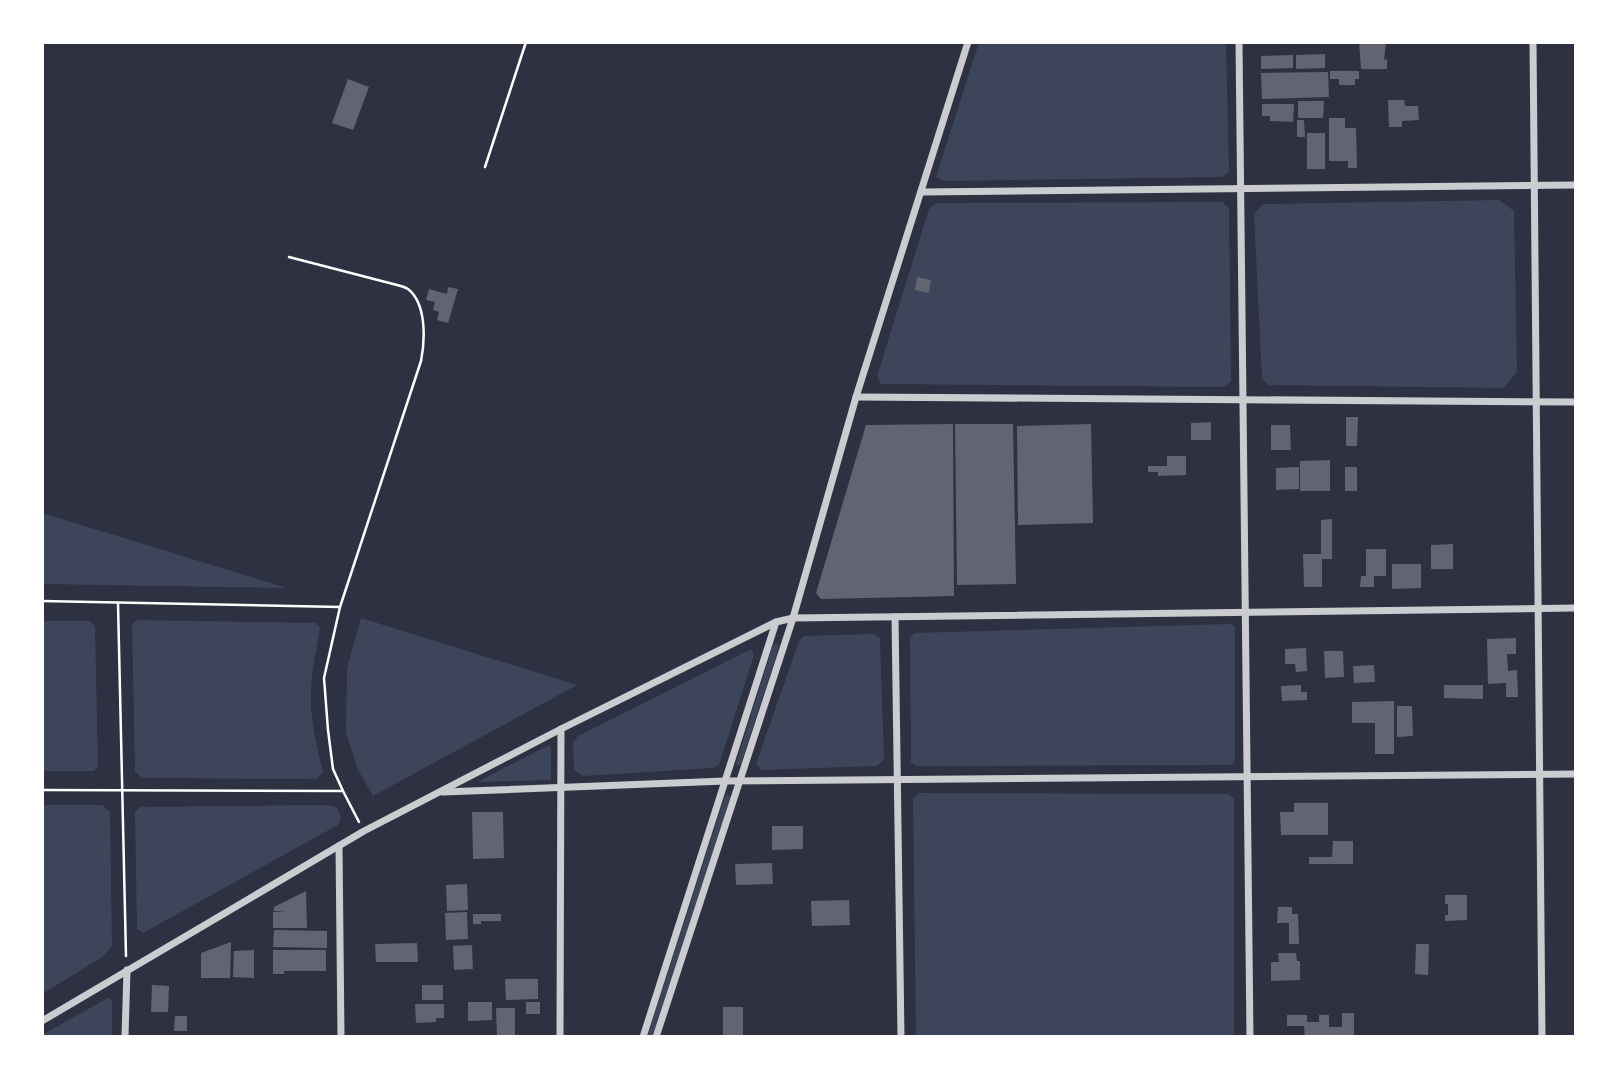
<svg xmlns="http://www.w3.org/2000/svg" width="1618" height="1079" viewBox="0 0 1618 1079" font-family="Signika,sans-serif">
<style>
.green{fill:#3c4559}
.building{fill:#626471}
.lines{fill:none;stroke-linecap:round;stroke-linejoin:round}
.path{stroke:#fff;stroke-width:2.5}
.minor{stroke:#caccd0;stroke-width:7}
</style>
<rect width="100%" height="100%" fill="#2d3142"/>
<g class="green">
<polygon points="979,42 1226,42 1229,172 1222,177 943,181 936,177"/>
<polygon points="1499,200 1514,211 1517,372 1504,388 1269,385 1262,379 1254,214 1263,204"/>
<polygon points="1222,202 1229,208 1231,382 1223,387 881,384 877,376 929,209 936,203"/>
<polygon points="42,513 287,588 42,584"/>
<polygon points="361,618 577,685 373,796 358,770 346,732 347,668"/>
<path d="M138,620L316,623L320,627C317,649 311,672 311,694C310,720 317,746 323,772L317,779L142,778L135,771L132,624Z"/>
<polygon points="42,621 89,621 95,626 98,766 94,771 42,771"/>
<polygon points="1230,624 1235,627 1235,760 1232,765 916,766 911,763 910,637 915,633"/>
<polygon points="874,634 880,638 884,760 877,766 762,770 756,764 799,641 804,636"/>
<polygon points="776,643 778,644 779,647 741,764 737,766 736,763 773,645"/>
<polygon points="751,649 754,655 719,765 713,768 583,776 574,770 573,742 578,736"/>
<polygon points="547,746 550,746 551,749 551,778 550,780 477,782"/>
<polygon points="919,793 1229,794 1234,799 1234,1037 916,1037 913,798"/>
<polygon points="727,794 731,798 652,1037 647,1037 725,796"/>
<polygon points="42,805 102,805 110,812 112,945 104,956 42,994"/>
<polygon points="328,805 337,808 341,818 338,825 143,933 137,929 135,812 140,807"/>
<polygon points="108,998 112,1000 112,1037 42,1037 42,1035"/>
</g>
<g class="building">
<polygon points="1359,42 1386,42 1384,60 1387,59 1387,69 1361,69"/>
<polygon points="1325,54 1325,68 1296,69 1296,55"/>
<polygon points="1293,55 1293,68 1261,69 1261,56"/>
<polygon points="1330,71 1359,71 1359,79 1355,79 1355,85 1339,85 1339,79 1330,79"/>
<polygon points="1328,72 1329,97 1262,99 1261,73"/>
<polygon points="348,79 369,87 353,130 332,123"/>
<polygon points="1388,100 1404,100 1405,106 1418,106 1419,120 1402,121 1402,127 1389,127"/>
<polygon points="1298,101 1324,101 1323,118 1298,118"/>
<polygon points="1262,104 1294,104 1293,122 1270,121 1270,116 1262,116"/>
<polygon points="1329,118 1345,118 1345,128 1356,128 1357,168 1348,168 1348,161 1329,161"/>
<polygon points="1297,120 1304,120 1305,137 1297,137"/>
<rect x="1307" y="133" width="18" height="36"/>
<polygon points="917,277 931,280 929,293 915,290"/>
<polygon points="448,287 458,289 448,323 437,320 439,312 433,310 435,302 426,300 429,289 447,294"/>
<polygon points="1346,417 1358,417 1357,446 1346,446"/>
<polygon points="1211,422 1211,440 1191,440 1191,423"/>
<polygon points="953,424 954,596 821,599 816,593 866,425"/>
<polygon points="955,424 1013,424 1016,584 957,585"/>
<polygon points="1091,424 1093,523 1018,525 1017,426"/>
<polygon points="1271,425 1290,425 1291,450 1271,450"/>
<polygon points="1167,456 1186,456 1186,475 1158,476 1158,472 1148,472 1148,466 1167,466"/>
<polygon points="1330,460 1330,491 1300,491 1300,461"/>
<polygon points="1299,467 1299,489 1276,490 1276,468"/>
<rect x="1345" y="467" width="12" height="24"/>
<polygon points="1332,519 1332,559 1322,559 1322,587 1304,587 1303,554 1321,554 1321,520"/>
<polygon points="1453,544 1453,569 1431,569 1431,545"/>
<polygon points="1366,549 1386,549 1386,576 1374,576 1374,587 1360,587 1361,576 1366,576"/>
<polygon points="1392,564 1421,564 1421,588 1392,589"/>
<polygon points="1516,638 1516,654 1507,654 1508,671 1517,670 1518,697 1506,697 1506,683 1488,684 1487,639"/>
<polygon points="1306,648 1307,671 1296,672 1295,664 1285,664 1285,649"/>
<polygon points="1324,651 1343,651 1344,677 1325,678"/>
<polygon points="1374,665 1375,682 1354,683 1353,666"/>
<polygon points="1301,685 1301,692 1307,692 1307,700 1282,701 1281,686"/>
<polygon points="1444,685 1483,685 1483,699 1444,698"/>
<polygon points="1394,701 1394,754 1375,754 1375,723 1352,723 1352,702"/>
<polygon points="1397,706 1412,706 1413,736 1397,737"/>
<polygon points="1294,803 1328,803 1328,835 1281,835 1280,812 1294,812"/>
<polygon points="472,812 503,812 504,858 473,859"/>
<polygon points="772,826 803,826 803,849 772,850"/>
<polygon points="1333,841 1353,841 1353,864 1309,864 1309,857 1332,857"/>
<polygon points="772,863 773,884 736,885 735,864"/>
<polygon points="467,884 468,910 447,911 446,885"/>
<polygon points="306,891 307,928 273,928 273,912 286,912 274,911 274,907"/>
<polygon points="1445,895 1467,895 1467,920 1445,921 1445,915 1448,915 1448,904 1445,904"/>
<polygon points="849,900 850,925 812,926 811,901"/>
<polygon points="1278,907 1292,907 1292,914 1298,914 1299,944 1289,944 1289,923 1277,923"/>
<polygon points="467,912 468,939 446,940 445,913"/>
<polygon points="473,914 501,914 501,921 481,921 481,924 473,924"/>
<polygon points="274,930 327,931 327,948 273,947"/>
<polygon points="231,942 230,978 201,978 201,953"/>
<polygon points="417,943 418,962 376,962 375,944"/>
<polygon points="1416,944 1429,944 1428,975 1415,974"/>
<polygon points="472,945 473,969 454,970 453,946"/>
<polygon points="254,950 254,978 233,977 234,951"/>
<polygon points="273,950 326,950 326,971 284,971 284,974 273,974"/>
<polygon points="1278,953 1296,953 1297,961 1300,961 1300,980 1271,981 1271,962 1279,962"/>
<polygon points="505,979 538,979 538,999 506,1000"/>
<polygon points="152,985 169,986 168,1012 151,1012"/>
<rect x="422" y="985" width="21" height="15"/>
<polygon points="468,1002 492,1002 492,1020 468,1021"/>
<rect x="526" y="1002" width="14" height="12"/>
<polygon points="415,1004 444,1004 444,1018 436,1018 436,1022 416,1023"/>
<rect x="723" y="1007" width="20" height="30"/>
<polygon points="496,1008 515,1008 515,1037 497,1037"/>
<polygon points="1342,1013 1354,1013 1354,1037 1305,1037 1304,1026 1287,1026 1287,1015 1307,1015 1307,1022 1319,1022 1319,1015 1329,1015 1329,1027 1342,1027"/>
<polygon points="175,1016 187,1016 187,1031 174,1031"/>
</g>
<g class="lines">
<g class="path">
<polyline points="485,167 526,42"/>
<path d="M289,257L397,285C401,286 405,287 408,289C427,304 425,341 421,361L340,607L324,678L328,730L333,769L343,791L359,822"/>
<polyline points="42,601 340,607"/>
<polyline points="118,603 126,956"/>
<polyline points="42,790 343,791"/>
</g>
<g class="minor">
<polyline points="1239,42 1250,1037"/>
<polyline points="1533,42 1542,1037"/>
<polyline points="921,192 1576,185"/>
<polyline points="856,397 1576,402"/>
<polyline points="895,617 901,1037"/>
<polyline points="443,792 725,781 1576,774"/>
<polyline points="339,846 341,1037"/>
<polyline points="42,1021 364,831 561,729 776,622 793,618 1576,608"/>
<polyline points="125,1037 127,970"/>
<polyline points="560,1037 561,729"/>
<polyline points="643,1037 776,622"/>
<polyline points="656,1037 793,618 856,397 968,42"/>
</g>
</g>
<rect width="1618" height="1079" fill="none" stroke="#ffffff" stroke-width="88"/>
</svg>
